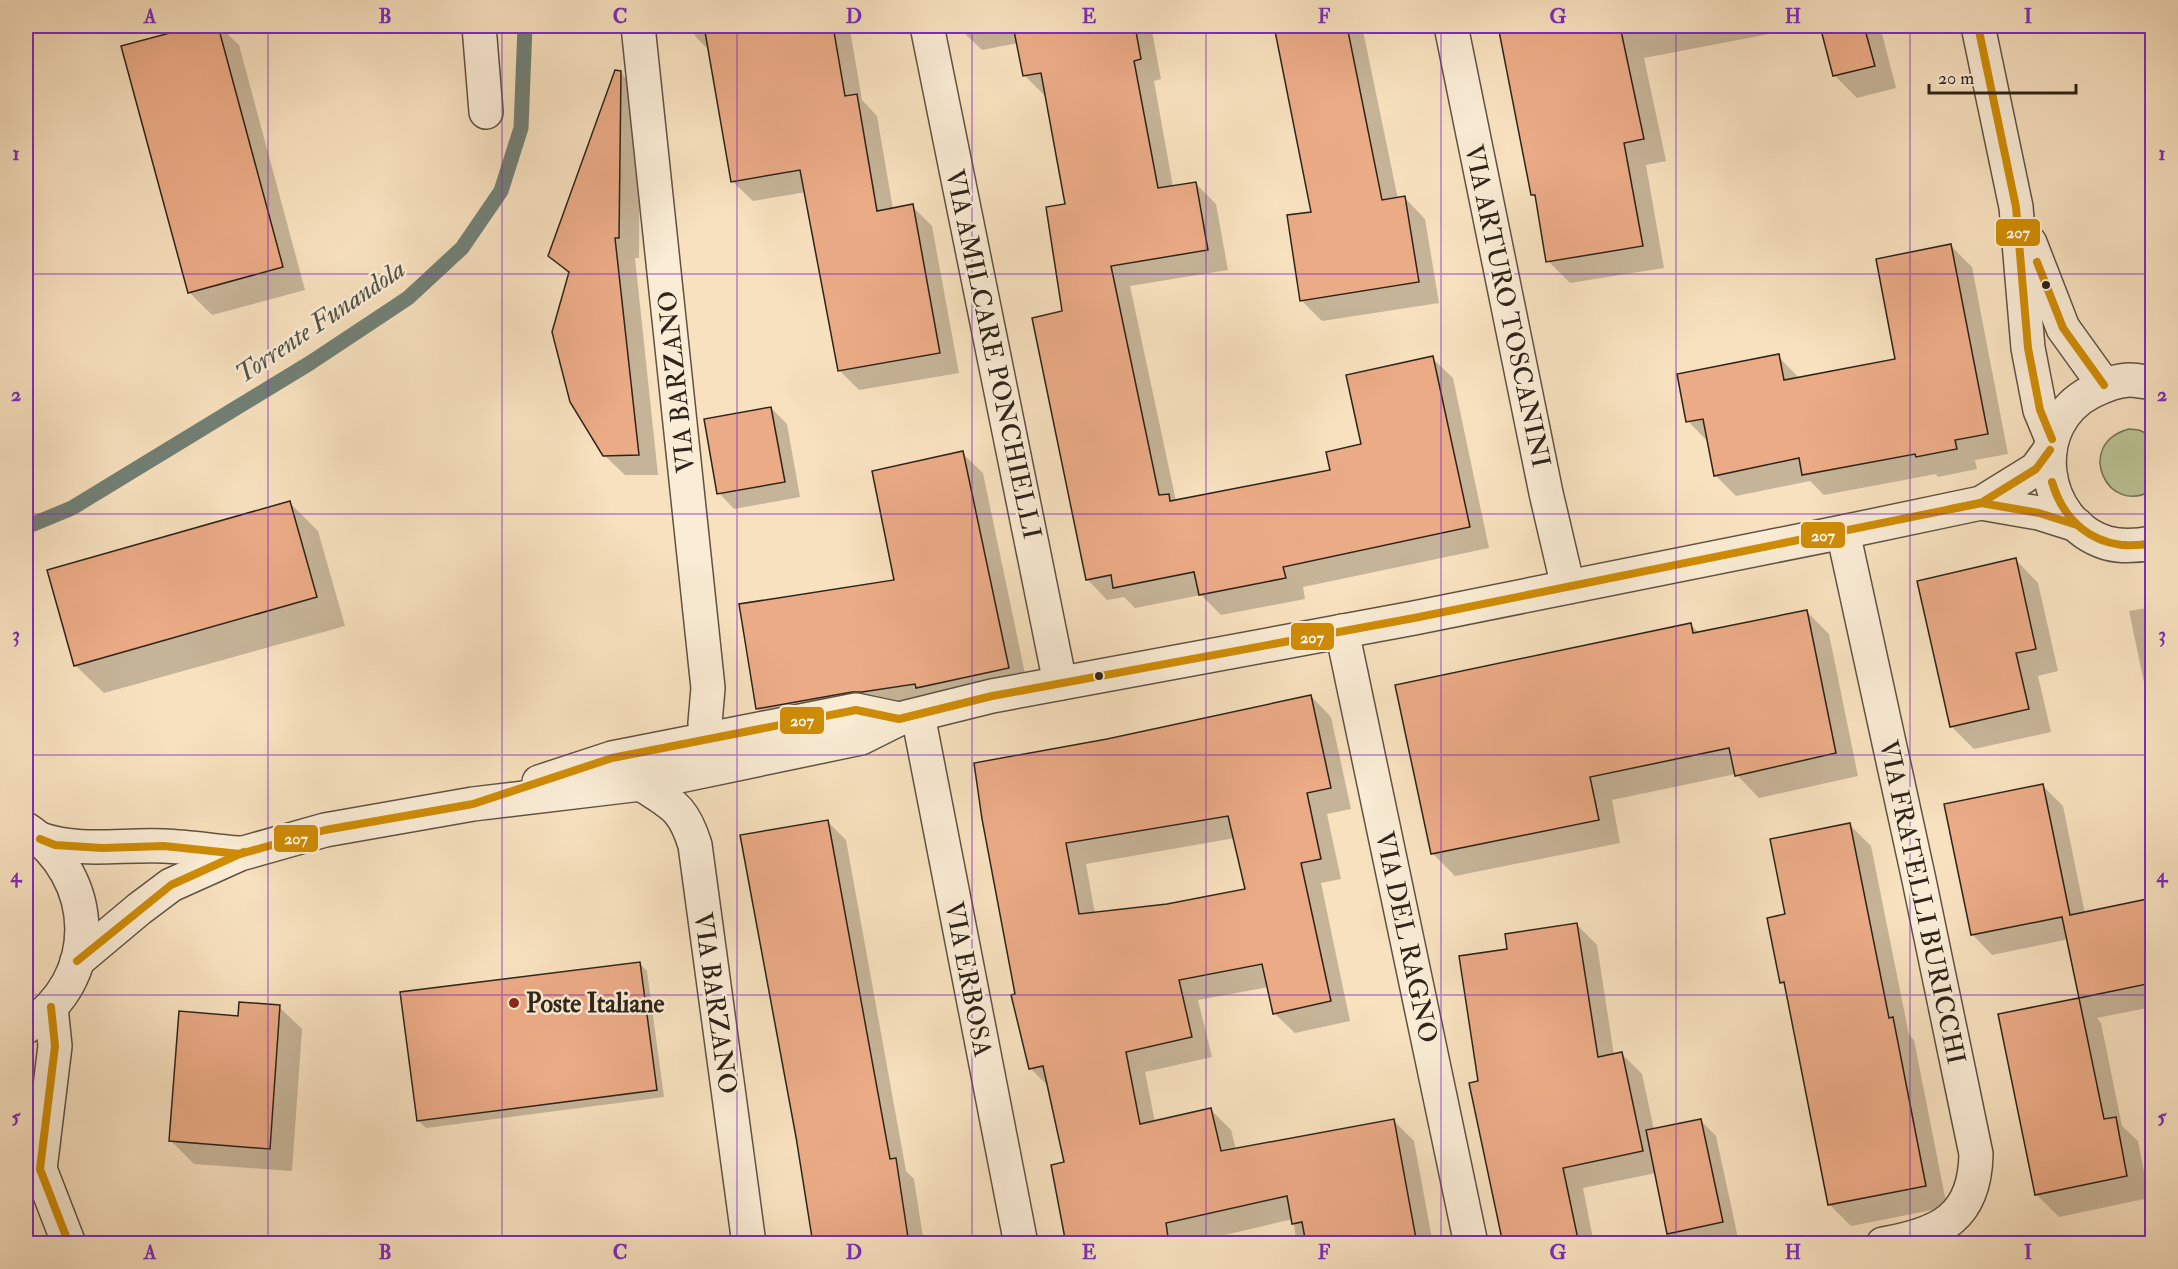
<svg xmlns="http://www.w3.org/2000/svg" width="2178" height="1269" viewBox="0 0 2178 1269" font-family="'IM FELL Double Pica',serif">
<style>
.green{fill:#bac394;stroke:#747457;stroke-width:1.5}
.shadow{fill:#0003;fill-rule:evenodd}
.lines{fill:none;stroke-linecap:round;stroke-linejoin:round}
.stream{stroke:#718076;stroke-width:15}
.building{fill:#ebab86;stroke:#2e241a;stroke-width:1.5;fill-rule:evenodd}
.minor-casing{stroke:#605343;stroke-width:36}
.tertiary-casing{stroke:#605343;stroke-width:36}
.minor{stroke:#faecd5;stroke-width:33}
.tertiary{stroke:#faecd5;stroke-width:33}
.bus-1-casing{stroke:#faecd5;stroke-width:12}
.bus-1{stroke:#cf8c05;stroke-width:8}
.grid{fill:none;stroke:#7b2cbf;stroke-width:1.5;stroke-opacity:0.55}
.bus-dot{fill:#2e241a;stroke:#faecd5;stroke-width:2}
.poi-dot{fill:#8f2418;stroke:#faecd5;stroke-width:2}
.labels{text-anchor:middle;stroke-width:5;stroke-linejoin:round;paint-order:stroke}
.street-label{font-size:26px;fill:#2e241a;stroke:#faecd5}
.poi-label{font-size:26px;font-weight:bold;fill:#2e241a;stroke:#faecd5;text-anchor:start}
.water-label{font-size:27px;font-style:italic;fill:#4f5248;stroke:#faecd5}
.line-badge{stroke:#faecd5;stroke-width:2}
.badge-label{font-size:16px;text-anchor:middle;font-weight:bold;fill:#fff}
.neatline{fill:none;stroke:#7b2cbf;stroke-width:2}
.grid-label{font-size:20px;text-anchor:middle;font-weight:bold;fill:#7b2cbf}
</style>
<rect width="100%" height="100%" fill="#f8e1bf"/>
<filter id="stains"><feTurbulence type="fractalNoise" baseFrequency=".00333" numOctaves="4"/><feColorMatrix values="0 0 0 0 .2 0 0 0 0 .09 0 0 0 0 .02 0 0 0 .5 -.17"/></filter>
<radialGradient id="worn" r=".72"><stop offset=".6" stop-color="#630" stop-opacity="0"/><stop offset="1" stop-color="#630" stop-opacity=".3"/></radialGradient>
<g class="green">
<path d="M2129,429L2139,430L2152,436V490C2108,518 2073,444 2129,429Z"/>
<path d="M26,903C33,921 31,936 26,955Z"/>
</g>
<g class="shadow">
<polygon points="202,26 219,26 239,45 305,290 212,315 189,292 123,47"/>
<polygon points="693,26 866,26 850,30 862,100 877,116 893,209 912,206 932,226 959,373 859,390 839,370 806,192 753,201 732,181 710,51 695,36"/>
<polygon points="960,26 1151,26 1161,79 1154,81 1173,187 1196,184 1216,204 1228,270 1130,286 1176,501 1332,471 1363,446 1432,358 1453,378 1489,548 1303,587 1305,599 1221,615 1201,595 1135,608 1124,597 1107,600 1087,579 1064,313 1067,205 1047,95 1045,96 1024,75 1018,43 982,50 961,30"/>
<polygon points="1269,26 1362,26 1398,199 1405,198 1425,219 1439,303 1322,321 1302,301 1313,213 1276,30"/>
<polygon points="1499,26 1801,26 1764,35 1644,58 1666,161 1646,165 1664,268 1570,283 1548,261 1537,199 1533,195"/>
<polygon points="1822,26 1880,26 1896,88 1857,98 1835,76"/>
<polygon points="620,72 640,93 639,258 635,258 658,475 625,475 604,455 570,275 549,255"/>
<polygon points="1951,246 1972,267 2008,454 1975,460 1977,469 1938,477 1936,474 1824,495 1810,481 1736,496 1715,475 1709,443 1688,421 1778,356 1799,378 1896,360"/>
<polygon points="771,408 787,424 800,497 734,509 719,493"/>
<polygon points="962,453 983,473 1028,688 778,729 757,709 896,581"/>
<polygon points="289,502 318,531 345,626 104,693 75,665"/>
<polygon points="2016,560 2038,583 2058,671 2038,676 2051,732 1974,749 1951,726"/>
<polygon points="2152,607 2152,710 2149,706 2129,611"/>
<polygon points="1806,611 1829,634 1858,776 1759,798 1736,774 1612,800 1620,843 1455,876 1432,853 1691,625 1699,633"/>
<path d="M1311,696L1331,717L1351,809L1327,814L1341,879L1321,883L1350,1021L1295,1033L1274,1013L1269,987L1198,1000L1212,1057L1145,1072L1155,1122L1211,1110L1231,1130L1236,1150L1393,1120L1414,1141L1433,1244H1297L1293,1219L1186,1244H1061L1067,1242L1066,1163L1049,1087L1030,1068L983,819L1107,740ZM1235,838L1247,890L1131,912L1095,914L1086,864Z"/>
<polygon points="2043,786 2063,806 2085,914 2152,900 2152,1007 2097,1018 2101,1023 2122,1126 2138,1141 2149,1198 2059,1217 2036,1194 2000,1015 2081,999 2069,939 1992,955 1972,934"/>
<polygon points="827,821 846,840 906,1171 914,1179 924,1244 814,1244"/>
<polygon points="1849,824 1871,846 1909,1035 1914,1040 1947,1207 1851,1226 1829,1204 1787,988 1782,982 1787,915"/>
<polygon points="1576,924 1597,945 1614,1055 1621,1053 1642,1074 1654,1130 1701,1121 1716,1136 1738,1238 1709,1244 1679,1244 1669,1233 1656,1173 1583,1188 1594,1244 1504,1244 1480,1082 1509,950"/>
<polygon points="640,964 647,971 664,1097 426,1128 418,1120"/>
<polygon points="279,1007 302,1029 292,1171 194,1164 171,1141 239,1017"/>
</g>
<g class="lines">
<polyline class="stream" points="26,527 72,508 310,363 408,298 462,248 501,191 521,128 525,26"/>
</g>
<g class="building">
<polygon points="196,26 218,26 283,267 188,293 121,46"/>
<polygon points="704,26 833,26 845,96 857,94 877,211 913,204 940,353 838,371 800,170 731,182"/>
<polygon points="1013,26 1135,26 1141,59 1134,61 1158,188 1196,182 1208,250 1111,266 1159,495 1169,494 1170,501 1330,470 1326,452 1361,444 1346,375 1433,356 1470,527 1283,567 1286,578 1199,595 1194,572 1113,588 1111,575 1086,580 1032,318 1062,311 1046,207 1065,204 1041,73 1023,76"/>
<polygon points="1274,26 1347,26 1382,200 1405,196 1419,282 1300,301 1287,215 1311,212"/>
<polygon points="1498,26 1620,26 1644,139 1624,143 1643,246 1546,262 1535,195 1531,195"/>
<polygon points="1820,26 1864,26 1875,66 1833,76"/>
<polygon points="615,70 621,71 619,238 615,238 639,455 603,456 570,402 552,332 569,272 548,256"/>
<polygon points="1951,244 1988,434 1955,440 1957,449 1916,457 1915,454 1802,475 1799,458 1714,476 1703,419 1686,422 1677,374 1779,354 1784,380 1895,359 1876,259"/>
<polygon points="771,407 785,482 717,494 704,419"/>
<polygon points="963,451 1009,668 916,688 915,684 862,692 852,692 756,709 739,604 894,580 872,471"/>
<polygon points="290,501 317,597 74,666 47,570"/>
<polygon points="2016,558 2036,649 2016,653 2029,709 1950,727 1917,581"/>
<polygon points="1807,610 1836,753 1735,776 1729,748 1590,777 1599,820 1431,854 1395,685 1691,623 1693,633"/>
<path d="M1311,695L1331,788L1307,793L1321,859L1301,863L1331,1001L1273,1014L1262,964L1179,980L1192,1037L1126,1052L1140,1124L1211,1108L1221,1151L1394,1119L1417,1244H1306L1302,1222L1292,1224L1287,1196L1166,1223L1169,1244H1066L1051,1165L1064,1162L1043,1066L1029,1069L1011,995L1015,994L982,819L974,763L1107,739ZM1228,816L1245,889L1167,904L1079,914L1066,843Z"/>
<polygon points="2043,784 2070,915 2152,898 2152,983 2079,998 2062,917 1971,935 1944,804"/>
<polygon points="828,820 890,1159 896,1158 909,1244 813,1244 796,1137 740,835"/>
<polygon points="1850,823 1889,1018 1893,1017 1926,1186 1828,1205 1784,982 1780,983 1767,918 1785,914 1770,839"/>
<polygon points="1577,923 1598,1057 1622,1052 1643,1151 1563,1168 1579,1244 1503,1244 1469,1083 1478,1081 1459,956 1507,949 1505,934"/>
<polygon points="640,962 657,1090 417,1121 400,992"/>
<polygon points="2079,998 2104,1119 2116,1117 2127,1176 2035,1195 1998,1014"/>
<polygon points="239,1002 280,1005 270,1149 169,1141 179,1011 238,1016"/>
<polygon points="1701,1119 1723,1222 1667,1234 1646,1130"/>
</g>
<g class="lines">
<defs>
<g id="minor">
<polyline points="479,26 486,112"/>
<polyline points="638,26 708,688 705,723 707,739"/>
<polyline points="927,26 1060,683"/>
<polyline points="1451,26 1546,493 1568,587"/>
<path d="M1843,532L1919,880L1976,1154C1975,1218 1940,1234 1883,1244"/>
<polyline points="1342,631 1471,1244"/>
<polyline points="918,715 1021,1244"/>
<path d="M641,784C673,805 683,807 695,845L749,1244"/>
<polyline points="28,1153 40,1169 69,1244"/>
<polyline points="40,1169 55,1046 51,1007"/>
</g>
<g id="tertiary">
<polyline points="1978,26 2016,207 2028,348 2040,410 2052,439"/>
<polyline points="2030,243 2063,328 2104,385"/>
<path d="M2152,383C2145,382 2137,380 2130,380C2116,380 2103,386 2091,392C2027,425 2040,522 2107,543C2122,547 2137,546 2152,543"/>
<polyline points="1981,503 2039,513 2077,525"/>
<polyline points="539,782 612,758 856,710 899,719"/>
<path d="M26,829C99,877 102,980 26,1027"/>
<path d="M40,839C80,853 122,844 164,846C189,847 214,851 238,853"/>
<polyline points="77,961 139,909 171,885 240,854 325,830 473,804 641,784 861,738 899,719 992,696 1414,618 1843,532 1981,503 2036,469 2050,450"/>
</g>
</defs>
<use href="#minor" class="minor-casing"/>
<use href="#tertiary" class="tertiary-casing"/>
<use href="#minor" class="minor"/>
<use href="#tertiary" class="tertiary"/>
<defs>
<g id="bus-1">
<polyline points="1978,26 2016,207 2028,348 2040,410 2052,439"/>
<polyline points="2037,262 2063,328 2104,385"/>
<path d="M2052,482C2066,529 2104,553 2152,543"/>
<polyline points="1951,509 1981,503 2036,469 2050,450"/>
<polyline points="40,839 55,845 102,848 164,846 240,854 325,830 473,804 612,758 856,710 899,719 992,696 1414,618 1981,503 2039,513 2077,525"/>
<polyline points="77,961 171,885 244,852"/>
<polyline points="51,1007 55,1046 40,1169 69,1244"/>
</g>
</defs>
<use href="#bus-1" class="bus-1-casing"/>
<use href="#bus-1" class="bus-1"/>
</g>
<path class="grid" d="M268,26V1244M502,26V1244M737,26V1244M972,26V1244M1206,26V1244M1441,26V1244M1676,26V1244M1910,26V1244M26,274H2152M26,514H2152M26,755H2152M26,995H2152"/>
<g class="bus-dot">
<circle cx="2046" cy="285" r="5"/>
<circle cx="1099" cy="676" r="5"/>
</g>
<circle class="poi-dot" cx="514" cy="1003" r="6"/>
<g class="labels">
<g class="street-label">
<text transform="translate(1508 306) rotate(78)" y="9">VIA ARTURO TOSCANINI</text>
<text transform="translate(994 354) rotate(78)" y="9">VIA AMILCARE PONCHIELLI</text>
<text transform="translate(676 382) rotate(-96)" y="9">VIA BARZANO</text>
<text transform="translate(1923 902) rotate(78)" y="9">VIA FRATELLI BURICCHI</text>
<text transform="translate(1407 937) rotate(78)" y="9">VIA DEL RAGNO</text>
<text transform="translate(969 979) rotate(79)" y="9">VIA ERBOSA</text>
<text transform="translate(716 1003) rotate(82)" y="9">VIA BARZANO</text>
</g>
<g class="poi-label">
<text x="526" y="1012">Poste Italiane</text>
</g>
<g class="water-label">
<text transform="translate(320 321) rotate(-34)" y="9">Torrente Funandola</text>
</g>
</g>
<g class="line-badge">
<rect x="1995" y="218" width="46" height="29" rx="6" fill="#cf8c05"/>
<rect x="1800" y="521" width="46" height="28" rx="6" fill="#cf8c05"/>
<rect x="1290" y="622" width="45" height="29" rx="6" fill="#cf8c05"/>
<rect x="779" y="706" width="46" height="29" rx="6" fill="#cf8c05"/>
<rect x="273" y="824" width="46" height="29" rx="6" fill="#cf8c05"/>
</g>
<g class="badge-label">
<text x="2018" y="238">207</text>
<text x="1823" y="541">207</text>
<text x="1312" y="643">207</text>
<text x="802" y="726">207</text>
<text x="296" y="844">207</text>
</g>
<rect width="2178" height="1269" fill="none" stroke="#f8e1bf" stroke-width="66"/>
<path d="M1929 84v9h147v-9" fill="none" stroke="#2e241a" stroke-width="3"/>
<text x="1938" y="84" font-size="18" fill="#2e241a" stroke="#faecd5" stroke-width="4.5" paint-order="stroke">20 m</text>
<rect x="33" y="33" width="2112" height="1203" class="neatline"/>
<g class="grid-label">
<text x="150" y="23">A</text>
<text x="385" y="23">B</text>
<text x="620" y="23">C</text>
<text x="854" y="23">D</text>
<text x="1089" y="23">E</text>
<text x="1324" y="23">F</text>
<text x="1558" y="23">G</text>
<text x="1793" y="23">H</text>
<text x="2028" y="23">I</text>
<text x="16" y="160">1</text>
<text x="2162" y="160">1</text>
<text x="16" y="401">2</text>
<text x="2162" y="401">2</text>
<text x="16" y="641">3</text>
<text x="2162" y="641">3</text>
<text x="16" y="882">4</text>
<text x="2162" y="882">4</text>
<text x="16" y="1123">5</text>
<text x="2162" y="1123">5</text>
<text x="150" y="1259">A</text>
<text x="385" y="1259">B</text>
<text x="620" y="1259">C</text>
<text x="854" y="1259">D</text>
<text x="1089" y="1259">E</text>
<text x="1324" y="1259">F</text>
<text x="1558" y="1259">G</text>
<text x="1793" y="1259">H</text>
<text x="2028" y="1259">I</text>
</g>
<rect width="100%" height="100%" filter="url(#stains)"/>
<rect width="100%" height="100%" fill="url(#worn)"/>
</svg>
